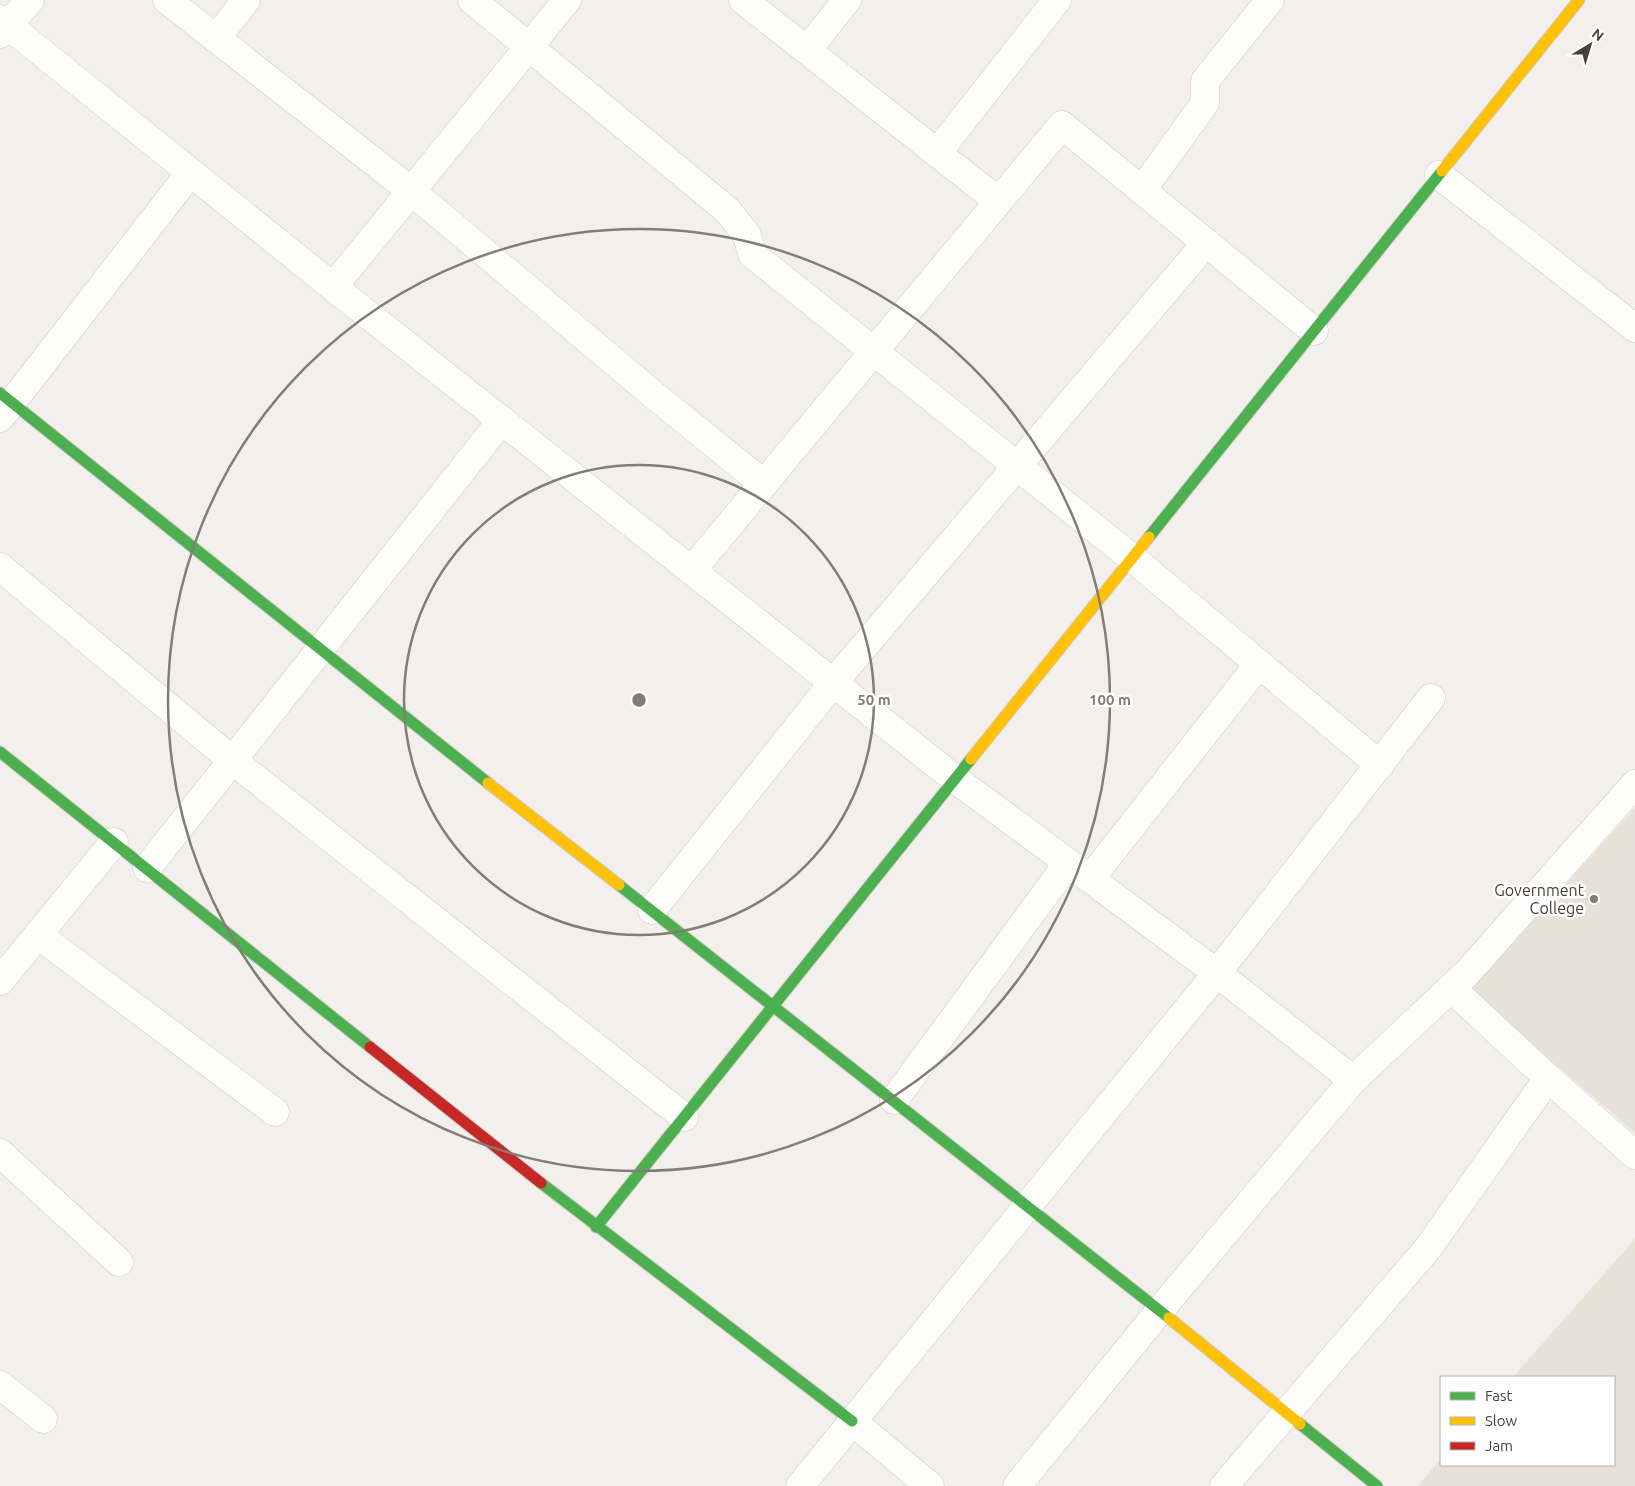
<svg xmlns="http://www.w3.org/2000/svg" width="1635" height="1486" viewBox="0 0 1635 1486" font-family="Ubuntu,sans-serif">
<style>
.education{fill:#e8e1d8}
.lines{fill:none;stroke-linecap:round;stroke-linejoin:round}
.street-casing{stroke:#d0cdca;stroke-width:29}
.fast-casing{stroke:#d0cbc3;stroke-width:13}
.slow-casing{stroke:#d0cbc3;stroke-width:13}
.jam-casing{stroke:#d0cbc3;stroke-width:13}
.street{stroke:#fdfdfc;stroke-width:28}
.fast{stroke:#4caf50;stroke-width:11}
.slow{stroke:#ffc107;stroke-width:11}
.jam{stroke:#c62828;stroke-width:11}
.ring{fill:none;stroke:#837d77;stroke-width:2.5}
.poi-dot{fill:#837d77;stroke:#fff;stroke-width:2}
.labels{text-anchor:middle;stroke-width:5;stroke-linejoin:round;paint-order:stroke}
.poi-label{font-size:16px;fill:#473f38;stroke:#fff;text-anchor:end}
.centre{fill:#837d77;stroke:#fff;stroke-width:2.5}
.ring-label{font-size:15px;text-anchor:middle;font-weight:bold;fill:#837d77;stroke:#fff;stroke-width:5;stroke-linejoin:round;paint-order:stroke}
</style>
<rect width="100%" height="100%" fill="#f2efec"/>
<g class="education">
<polygon points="1635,808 1635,1133 1470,990"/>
<polygon points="1635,1239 1635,1486 1418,1486 1441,1459 1441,1465 1614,1465 1614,1377 1513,1377"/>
</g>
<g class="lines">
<defs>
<g id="street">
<polyline points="167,0 410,190 655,396 764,484"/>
<polyline points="472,0 727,210 747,235 752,254 1132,558 1380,765"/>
<polyline points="743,0 998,201"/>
<polyline points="0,19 333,287 955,779 1217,973 1353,1080"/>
<polyline points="0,34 30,0"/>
<polyline points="216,39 246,0"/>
<polyline points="807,50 847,0"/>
<polyline points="937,153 1057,0"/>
<polyline points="1439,175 1635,328"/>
<polyline points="1142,190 1205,103 1205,81 1270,0"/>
<polyline points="333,287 567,0"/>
<polyline points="0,418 190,173"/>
<polyline points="0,567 232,760 684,1117"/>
<polyline points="692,570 1062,125 1314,331"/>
<polyline points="147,868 502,420"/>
<polyline points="1090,879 1259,664"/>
<polyline points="652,910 833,683 1206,243"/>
<polyline points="38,935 275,1112"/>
<polyline points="0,981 114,842"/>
<polyline points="1451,988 1548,1078 1635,1155"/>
<polyline points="894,1100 1068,863"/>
<polyline points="0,1153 119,1262"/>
<polyline points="0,1385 43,1419"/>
<polyline points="852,1421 930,1486"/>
<polyline points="800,1486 1217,973 1431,698"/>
<polyline points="1017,1486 1161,1309 1353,1080 1467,973 1635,784"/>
<polyline points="1224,1486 1428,1248 1548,1078"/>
</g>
<g id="fast">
<polyline points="0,393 488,783"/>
<polyline points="1149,537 1442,171"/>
<polyline points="0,752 370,1047"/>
<polyline points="619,885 1169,1318"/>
<polyline points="541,1183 852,1421"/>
<polyline points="596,1227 971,759"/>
<polyline points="1300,1424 1377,1486"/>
</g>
<g id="slow">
<polyline points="1442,171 1579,0"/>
<polyline points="971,759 1149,537"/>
<polyline points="488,783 619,885"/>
<polyline points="1169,1318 1300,1424"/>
</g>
<polyline id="jam" points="370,1047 541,1183"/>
</defs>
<use href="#street" class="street-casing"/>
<use href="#fast" class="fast-casing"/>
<use href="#slow" class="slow-casing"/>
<use href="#jam" class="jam-casing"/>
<use href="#street" class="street"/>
<use href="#fast" class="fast"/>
<use href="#slow" class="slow"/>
<use href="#jam" class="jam"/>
</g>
<g class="ring">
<circle cx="639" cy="700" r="235"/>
<circle cx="639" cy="700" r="471"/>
</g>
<circle class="poi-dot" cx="1594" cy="899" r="5"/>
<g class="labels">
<g class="poi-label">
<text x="1584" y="896">Government<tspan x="1584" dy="18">College</tspan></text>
</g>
</g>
<circle cx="639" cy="700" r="8" class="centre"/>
<g class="ring-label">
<text x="874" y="705">50 m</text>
<text x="1110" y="705">100 m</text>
</g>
<rect x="1440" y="1376" width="175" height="90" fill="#ffffff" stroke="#b5b2af"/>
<rect x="1450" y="1392" width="25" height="8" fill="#4caf50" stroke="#b5b2af"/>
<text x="1485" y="1401" font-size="15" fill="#473f38">Fast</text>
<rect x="1450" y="1417" width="25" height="8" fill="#ffc107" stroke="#b5b2af"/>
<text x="1485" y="1426" font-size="15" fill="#473f38">Slow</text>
<rect x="1450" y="1442" width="25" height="8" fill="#c62828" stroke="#b5b2af"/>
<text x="1485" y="1451" font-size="15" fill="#473f38">Jam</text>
<g transform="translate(1590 45) rotate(38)" stroke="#ffffff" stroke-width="4" paint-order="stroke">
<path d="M0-4L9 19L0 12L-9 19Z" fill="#473f38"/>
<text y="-8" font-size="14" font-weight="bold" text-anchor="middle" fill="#473f38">N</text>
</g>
</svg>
